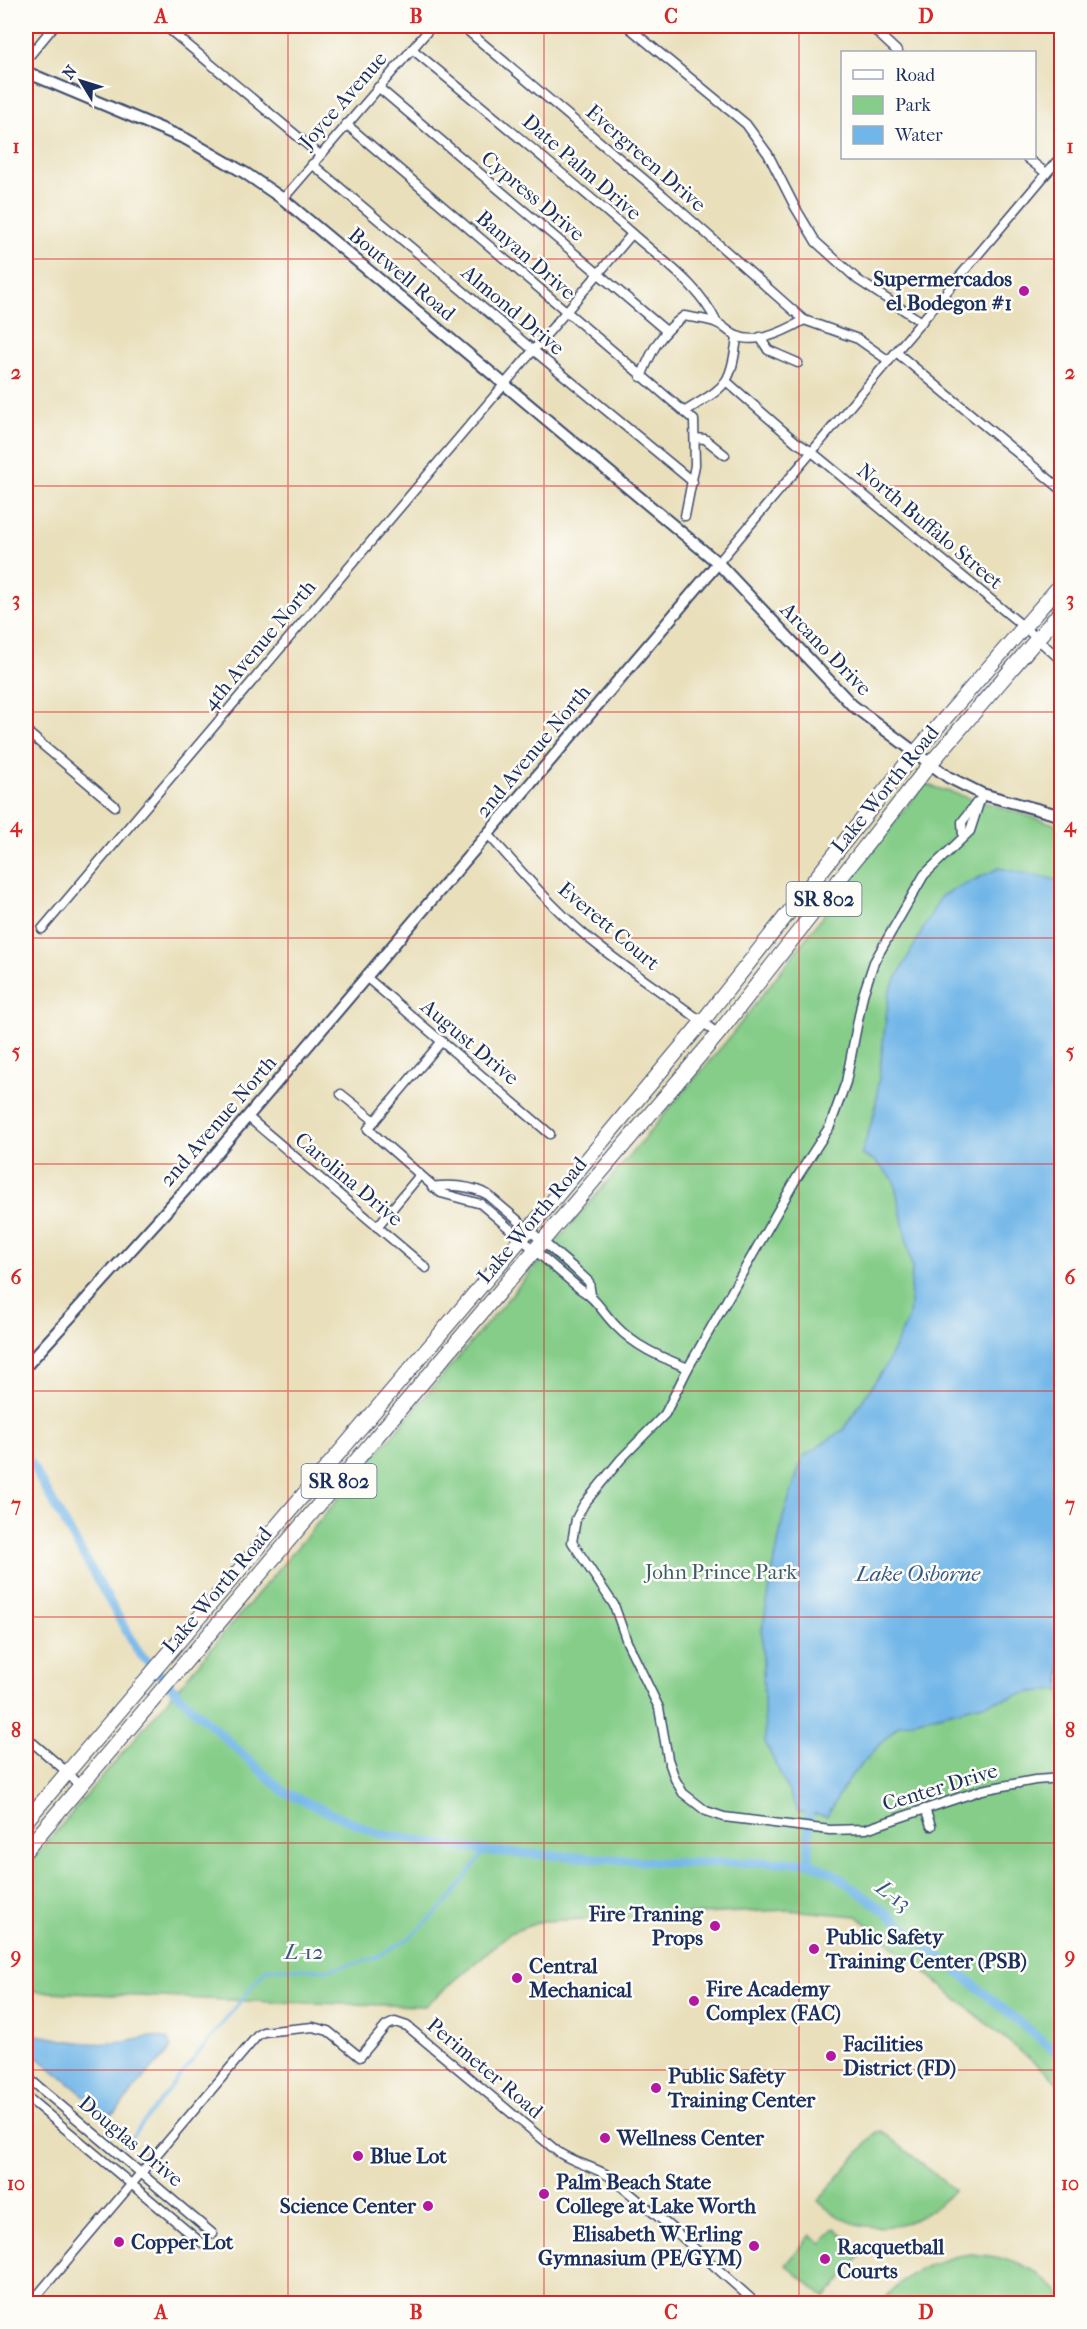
<svg xmlns="http://www.w3.org/2000/svg" width="1087" height="2329" viewBox="0 0 1087 2329" font-family="'IM FELL French Canon',serif">
<style>
.green{fill:#85cd89;stroke:#507e74;stroke-width:1.5}
.water{fill:#71b6e8;stroke:#4672a3;stroke-width:1.5}
.lines{fill:none;stroke-linecap:round;stroke-linejoin:round}
.stream{stroke:#71b6e8;stroke-width:3}
.canal{stroke:#71b6e8;stroke-width:9}
.minor-casing{stroke:#3a496c;stroke-width:11}
.tertiary-casing{stroke:#3a496c;stroke-width:14}
.primary-casing{stroke:#3a496c;stroke-width:16}
.minor{stroke:#fff;stroke-width:8}
.tertiary{stroke:#fff;stroke-width:10}
.primary{stroke:#fff;stroke-width:14}
.grid{fill:none;stroke:#d62828;stroke-width:1.5;stroke-opacity:0.55}
.poi-dot{fill:#b5179e;stroke:#fdfcf7;stroke-width:2}
.labels{text-anchor:middle;stroke-width:5;stroke-linejoin:round;paint-order:stroke}
.shield{fill:#fdfcf7;stroke:#5f6c8c;stroke-width:1.5}
.shield-label{font-size:20px;font-weight:bold;fill:#1b2f5e}
.street-label{font-size:21px;fill:#1b2f5e;stroke:#fdfcf7}
.poi-label{font-size:21px;font-weight:bold;fill:#1b2f5e;stroke:#fdfcf7;text-anchor:start}
.park-label{font-size:21px;fill:#3b5e6b;stroke:#fdfcf7}
.water-label{font-size:22px;font-style:italic;fill:#355887;stroke:#fdfcf7}
.neatline{fill:none;stroke:#d62828;stroke-width:2}
.grid-label{font-size:20px;text-anchor:middle;font-weight:bold;fill:#d62828}
</style>
<rect width="100%" height="100%" fill="#fdfcf7"/>
<filter id="ink" filterUnits="userSpaceOnUse"><feTurbulence type="fractalNoise" baseFrequency=".0167" numOctaves="2"/><feDisplacementMap in="SourceGraphic" scale="12" xChannelSelector="R" yChannelSelector="G"/><feConvolveMatrix kernelMatrix="1 2 1 2 8 2 1 2 1" color-interpolation-filters="sRGB"/></filter>
<filter id="wash" filterUnits="userSpaceOnUse"><feTurbulence type="fractalNoise" baseFrequency=".008" numOctaves="4" result="noise"/><feDisplacementMap in="SourceGraphic" scale="24" xChannelSelector="R" yChannelSelector="G"/><feGaussianBlur stdDeviation="1.35" result="paint"/><feColorMatrix in="noise" values="0 0 0 0 0 0 0 0 0 0 0 0 0 0 0 0 0 1.4 0 .05"/><feComposite in="paint" operator="in"/></filter>
<g filter="url(#wash)">
<rect width="100%" height="100%" fill="#e9dfbb"/>
<g class="green">
<polygon points="924,784 1061,826 1061,2085 857,1916 788,1910 542,1921 510,1933 425,2006 274,2002 26,1991 26,1867 730,1037"/>
<path d="M882,2131L954,2190C917,2231 861,2242 818,2201L876,2132Z"/>
<polygon points="835,2228 864,2252 825,2298 786,2265 811,2235 822,2243"/>
<path d="M970,2254C1012,2257 1032,2264 1061,2295V2303H882C903,2273 934,2259 970,2254Z"/>
</g>
<g class="water">
<polygon points="999,868 1061,881 1061,1690 1032,1692 898,1725 850,1777 827,1816 798,1811 765,1742 762,1630 783,1517 803,1457 843,1430 886,1365 909,1317 912,1267 894,1180 875,1161 861,1155 875,1111 889,992 941,896"/>
<path d="M33,2034C67,2041 98,2047 131,2041C145,2038 155,2034 168,2040L171,2047L167,2054L144,2077L116,2112L108,2115L26,2048L28,2039Z"/>
</g>
<g class="lines">
<polyline class="stream" points="125,2145 267,1968 325,1970 371,1960 408,1939 446,1904 485,1851"/>
<g class="canal">
<polyline points="26,1455 139,1653 188,1704 284,1792 378,1834 485,1851 674,1863 809,1862 836,1875 893,1918 1062,2057"/>
<polyline points="809,1862 809,1813"/>
</g>
</g>
</g>
<g filter="url(#ink)">
<g class="lines">
<defs>
<g id="minor">
<polyline points="165,26 320,155"/>
<polyline points="462,26 664,196 804,320"/>
<polyline points="627,26 746,124 768,154 795,207 816,242 858,280 922,322"/>
<polyline points="870,26 898,52"/>
<path d="M412,49C485,109 558,169 629,231C661,260 698,283 717,323"/>
<polyline points="26,60 54,26"/>
<polyline points="378,87 665,330"/>
<polyline points="346,124 694,420 695,465 685,516"/>
<polyline points="1027,158 1046,173"/>
<polyline points="312,164 533,350 693,482"/>
<polyline points="283,199 432,26"/>
<polyline points="760,337 768,350 798,363"/>
<polyline points="896,352 1062,490"/>
<path d="M641,377C653,348 659,335 684,316C694,318 707,319 717,323C724,326 729,333 737,336C757,345 787,330 804,320L858,339L889,361"/>
<polyline points="726,381 796,442 812,452 1024,627 1062,661"/>
<path d="M684,412C725,386 731,388 737,337"/>
<polyline points="695,438 705,439 725,455"/>
<polyline points="718,563 1062,155"/>
<polyline points="26,731 115,806"/>
<polyline points="982,794 970,831 924,875 874,962 863,995 846,1082 830,1126 796,1179 688,1368 665,1414 621,1459 584,1504 576,1519 572,1542 614,1605 627,1642 659,1708 668,1759 675,1779 683,1793 706,1811 724,1817 830,1830 866,1829 982,1790 1035,1780 1062,1778"/>
<path d="M488,834C519,869 550,905 586,936C628,971 675,1000 718,1034"/>
<polyline points="963,836 962,822 977,802"/>
<polyline points="42,929 632,234"/>
<polyline points="366,977 550,1134"/>
<path d="M442,1041L368,1129L441,1193L481,1204L580,1289C596,1298 603,1313 616,1326C637,1348 661,1357 688,1368"/>
<polyline points="341,1094 375,1121"/>
<polyline points="248,1117 426,1268"/>
<path d="M432,1187C450,1184 472,1186 488,1195L575,1269L589,1282L591,1295"/>
<polyline points="377,1227 420,1175"/>
<polyline points="26,1737 67,1772 80,1787"/>
<polyline points="925,1809 931,1826"/>
<polyline points="26,2076 213,2234"/>
<polyline points="26,2096 204,2245"/>
<path d="M30,2304L257,2036L263,2032L313,2027L328,2031L360,2057L386,2026L395,2022L407,2026L558,2152C574,2163 592,2166 609,2176L674,2230L757,2304"/>
</g>
<g id="tertiary">
<polyline points="26,72 186,139 245,173 283,199 718,563 852,705 948,777 982,794 1062,816"/>
<polyline points="26,1366 186,1189 718,563"/>
</g>
<g id="primary">
<polyline points="26,1821 520,1240 702,1022 914,754 1062,583"/>
<polyline points="26,1850 718,1034 930,764 1062,610"/>
</g>
</defs>
<use href="#minor" class="minor-casing"/>
<use href="#tertiary" class="tertiary-casing"/>
<use href="#primary" class="primary-casing"/>
<use href="#minor" class="minor"/>
<use href="#tertiary" class="tertiary"/>
<use href="#primary" class="primary"/>
</g>
</g>
<path class="grid" d="M288,26V2304M544,26V2304M799,26V2304M26,259H1062M26,486H1062M26,712H1062M26,938H1062M26,1164H1062M26,1391H1062M26,1617H1062M26,1843H1062M26,2070H1062"/>
<g class="poi-dot">
<circle cx="1024" cy="291" r="6"/>
<circle cx="715" cy="1926" r="6"/>
<circle cx="814" cy="1949" r="6"/>
<circle cx="517" cy="1978" r="6"/>
<circle cx="694" cy="2001" r="6"/>
<circle cx="831" cy="2056" r="6"/>
<circle cx="656" cy="2088" r="6"/>
<circle cx="605" cy="2138" r="6"/>
<circle cx="358" cy="2156" r="6"/>
<circle cx="544" cy="2194" r="6"/>
<circle cx="428" cy="2206" r="6"/>
<circle cx="119" cy="2242" r="6"/>
<circle cx="754" cy="2246" r="6"/>
<circle cx="825" cy="2259" r="6"/>
</g>
<g class="labels">
<g class="shield">
<rect x="786.5" y="882" width="75" height="34" rx="4.5"/>
<rect x="301.5" y="1464" width="75" height="34" rx="4.5"/>
</g>
<g class="shield-label">
<text x="824" y="906">SR 802</text>
<text x="339" y="1488">SR 802</text>
</g>
<g class="street-label">
<text transform="translate(343 100) rotate(-49)" y="7">Joyce Avenue</text>
<text transform="translate(646 158) rotate(41)" y="7">Evergreen Drive</text>
<text transform="translate(582 167) rotate(41)" y="7">Date Palm Drive</text>
<text transform="translate(533 196) rotate(40)" y="7">Cypress Drive</text>
<text transform="translate(526 255) rotate(41)" y="7">Banyan Drive</text>
<text transform="translate(402 274) rotate(40)" y="7">Boutwell Road</text>
<text transform="translate(513 310) rotate(40)" y="7">Almond Drive</text>
<text transform="translate(930 526) rotate(40)" y="7">North Buffalo Street</text>
<text transform="translate(259 645) rotate(-50)" y="7">4th Avenue North</text>
<text transform="translate(826 649) rotate(46)" y="7">Arcano Drive</text>
<text transform="translate(533 751) rotate(-50)" y="7">2nd Avenue North</text>
<text transform="translate(885 789) rotate(-51)" y="7">Lake Worth Road</text>
<text transform="translate(609 926) rotate(40)" y="7">Everett Court</text>
<text transform="translate(470 1042) rotate(40)" y="7">August Drive</text>
<text transform="translate(218 1121) rotate(-49)" y="7">2nd Avenue North</text>
<text transform="translate(349 1179) rotate(40)" y="7">Carolina Drive</text>
<text transform="translate(532 1220) rotate(-50)" y="7">Lake Worth Road</text>
<text transform="translate(217 1590) rotate(-50)" y="7">Lake Worth Road</text>
<text transform="translate(940 1787) rotate(-17)" y="7">Center Drive</text>
<text transform="translate(485 2068) rotate(40)" y="7">Perimeter Road</text>
<text transform="translate(131 2141) rotate(40)" y="7">Douglas Drive</text>
</g>
<g class="poi-label">
<text x="1012" y="286" text-anchor="end">Supermercados<tspan x="1012" dy="24">el Bodegon #1</tspan></text>
<text x="703" y="1921" text-anchor="end">Fire Traning<tspan x="703" dy="24">Props</tspan></text>
<text x="826" y="1944">Public Safety<tspan x="826" dy="24">Training Center (PSB)</tspan></text>
<text x="529" y="1973">Central<tspan x="529" dy="24">Mechanical</tspan></text>
<text x="706" y="1996">Fire Academy<tspan x="706" dy="24">Complex (FAC)</tspan></text>
<text x="843" y="2051">Facilities<tspan x="843" dy="24">District (FD)</tspan></text>
<text x="668" y="2083">Public Safety<tspan x="668" dy="24">Training Center</tspan></text>
<text x="617" y="2145">Wellness Center</text>
<text x="370" y="2163">Blue Lot</text>
<text x="556" y="2189">Palm Beach State<tspan x="556" dy="24">College at Lake Worth</tspan></text>
<text x="416" y="2213" text-anchor="end">Science Center</text>
<text x="742" y="2241" text-anchor="end">Elisabeth W Erling<tspan x="742" dy="24">Gymnasium (PE/GYM)</tspan></text>
<text x="131" y="2249">Copper Lot</text>
<text x="837" y="2254">Racquetball<tspan x="837" dy="24">Courts</tspan></text>
</g>
<g class="park-label">
<text x="721" y="1579">John Prince Park</text>
</g>
<g class="water-label">
<text x="918" y="1581">Lake Osborne</text>
<text transform="translate(894 1895) rotate(37)" y="8">L-13</text>
<text x="304" y="1959">L-12</text>
</g>
</g>
<rect width="1087" height="2329" fill="none" stroke="#fdfcf7" stroke-width="66"/>
<rect x="841" y="51" width="195" height="108" fill="#fdfcf7" stroke="#a3aaba" stroke-width="1.5"/>
<rect x="853" y="70" width="30" height="9" fill="#ffffff" stroke="#a3aaba" stroke-width="1.5"/>
<text x="895" y="81" font-size="18" fill="#1b2f5e">Road</text>
<rect x="853" y="96" width="30" height="18" fill="#85cd89" stroke="#a3aaba" stroke-width="1.5"/>
<text x="895" y="111" font-size="18" fill="#1b2f5e">Park</text>
<rect x="853" y="126" width="30" height="18" fill="#71b6e8" stroke="#a3aaba" stroke-width="1.5"/>
<text x="895" y="141" font-size="18" fill="#1b2f5e">Water</text>
<g transform="translate(81 81) rotate(308)" stroke="#fdfcf7" stroke-width="4.5" paint-order="stroke">
<path d="M0-4.5L10 22L0 15L-10 22Z" fill="#1b2f5e"/>
<text y="-9" font-size="16" font-weight="bold" text-anchor="middle" fill="#1b2f5e">N</text>
</g>
<rect x="33" y="33" width="1021" height="2263" class="neatline"/>
<g class="grid-label">
<text x="161" y="23">A</text>
<text x="416" y="23">B</text>
<text x="671" y="23">C</text>
<text x="926" y="23">D</text>
<text x="16" y="153">1</text>
<text x="1070" y="153">1</text>
<text x="16" y="379">2</text>
<text x="1070" y="379">2</text>
<text x="16" y="606">3</text>
<text x="1070" y="606">3</text>
<text x="16" y="832">4</text>
<text x="1070" y="832">4</text>
<text x="16" y="1058">5</text>
<text x="1070" y="1058">5</text>
<text x="16" y="1284">6</text>
<text x="1070" y="1284">6</text>
<text x="16" y="1511">7</text>
<text x="1070" y="1511">7</text>
<text x="16" y="1737">8</text>
<text x="1070" y="1737">8</text>
<text x="16" y="1963">9</text>
<text x="1070" y="1963">9</text>
<text x="16" y="2190">10</text>
<text x="1070" y="2190">10</text>
<text x="161" y="2319">A</text>
<text x="416" y="2319">B</text>
<text x="671" y="2319">C</text>
<text x="926" y="2319">D</text>
</g>
</svg>
